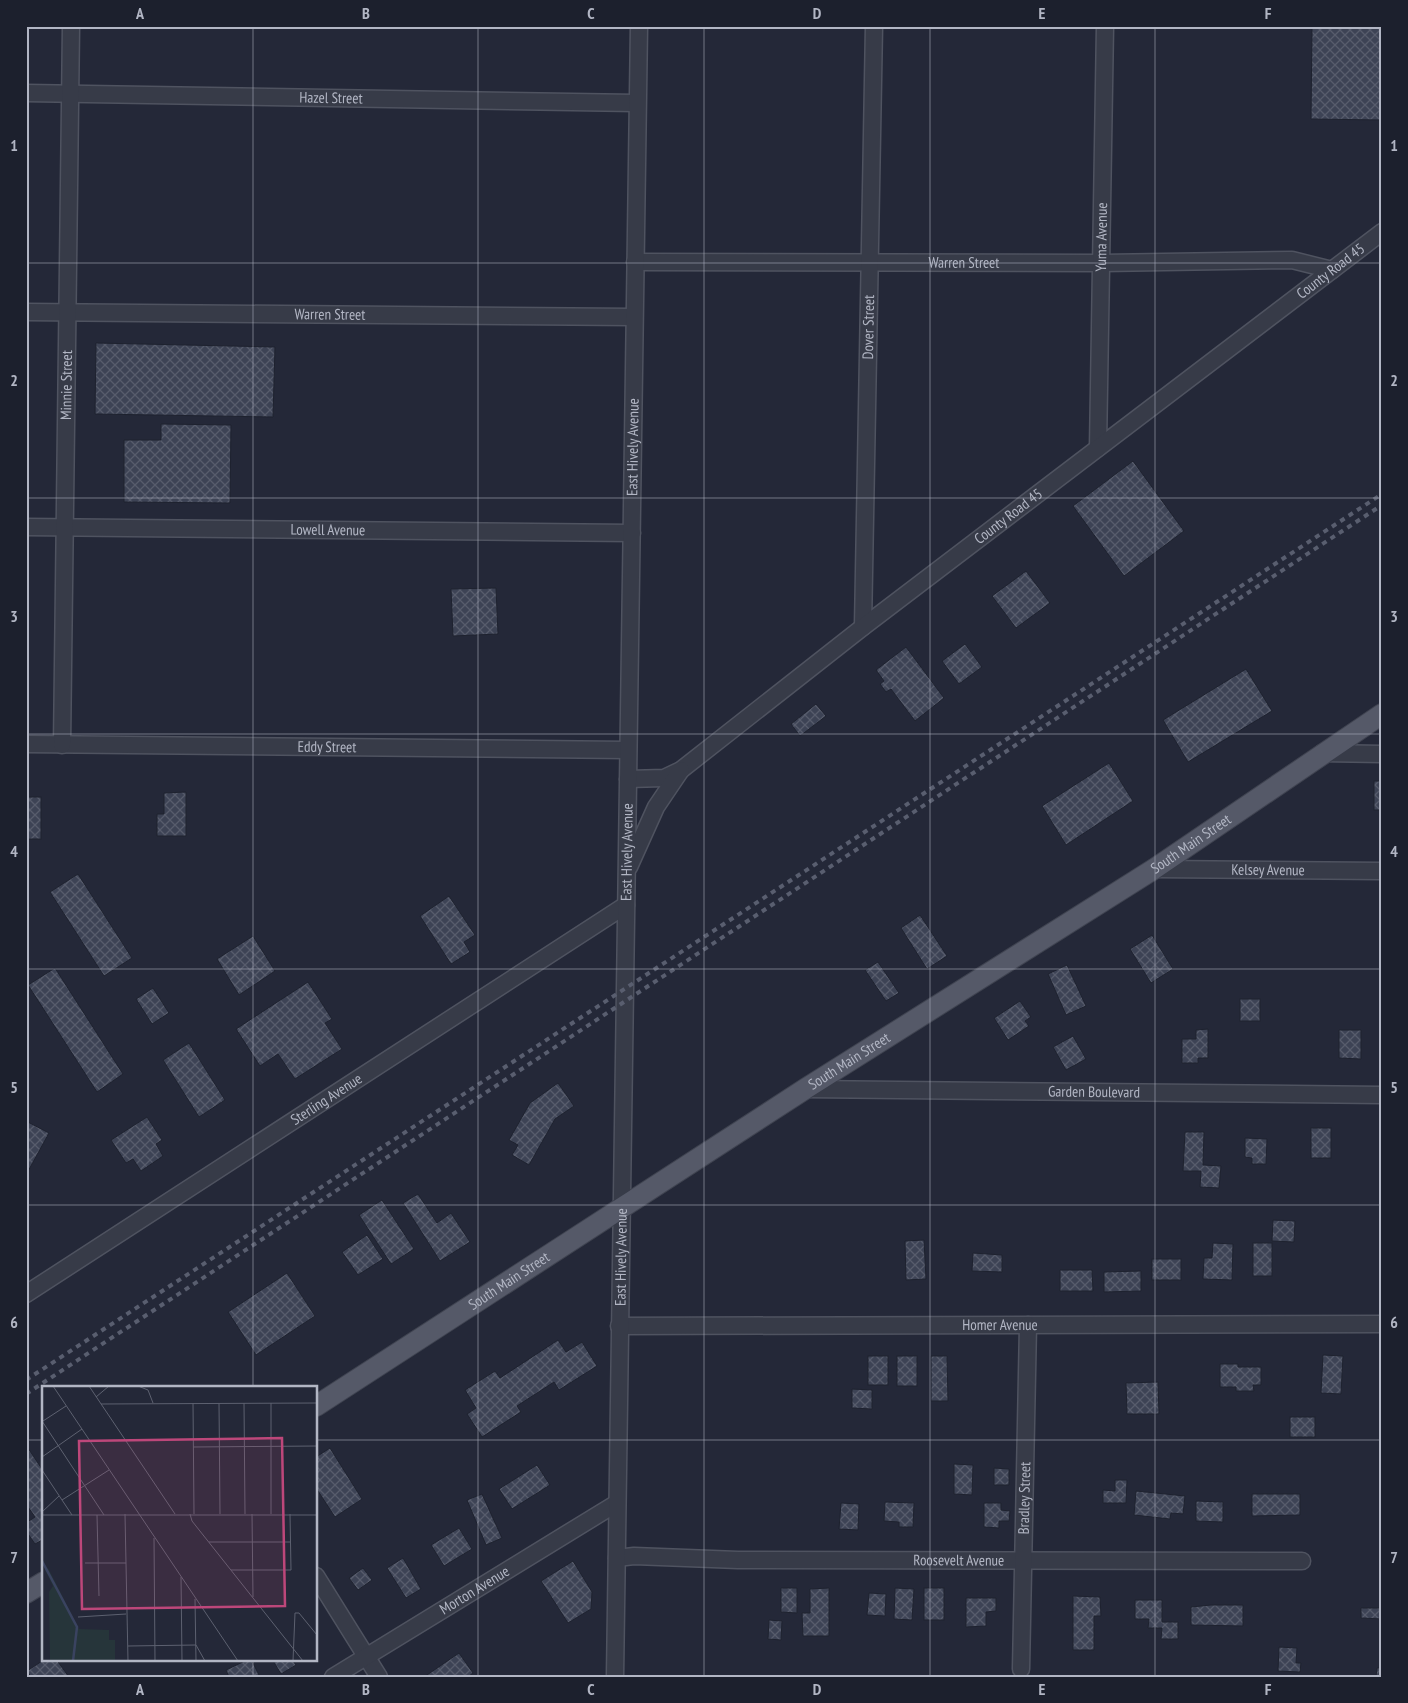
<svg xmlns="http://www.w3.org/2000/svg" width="1408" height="1703" viewBox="0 0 1408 1703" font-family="'PT Sans Narrow',sans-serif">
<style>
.building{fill:url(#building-cross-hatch);stroke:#1e222f}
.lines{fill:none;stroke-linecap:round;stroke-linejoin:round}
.minor-casing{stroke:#4f5360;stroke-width:19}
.major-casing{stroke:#404451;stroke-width:22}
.minor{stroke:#373b48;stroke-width:16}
.major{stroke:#555968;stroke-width:20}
.rail{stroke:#595e6f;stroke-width:4;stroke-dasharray:5 5;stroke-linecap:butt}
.grid{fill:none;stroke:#b2b6c4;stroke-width:1;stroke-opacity:0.55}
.labels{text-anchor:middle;stroke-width:4.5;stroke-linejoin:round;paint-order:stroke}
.street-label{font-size:15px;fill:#b2b6c4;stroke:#1c202d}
.inset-river{fill:none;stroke:#3a4360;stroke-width:2.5}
.inset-road{fill:none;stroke:#5d6170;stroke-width:1}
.view{fill:#bd477a;fill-opacity:0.15;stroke:#bd477a;stroke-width:2.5}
.inset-edge{fill:none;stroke:#b2b6c4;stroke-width:2.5}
.neatline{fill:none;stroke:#b2b6c4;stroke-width:2}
.grid-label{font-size:16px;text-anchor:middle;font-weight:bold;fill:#b2b6c4}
</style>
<defs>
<pattern id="building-cross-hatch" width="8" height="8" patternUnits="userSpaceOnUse" patternTransform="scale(1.25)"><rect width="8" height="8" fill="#3d4355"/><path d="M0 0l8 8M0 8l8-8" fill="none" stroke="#575c6c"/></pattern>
</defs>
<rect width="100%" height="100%" fill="#242838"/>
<g class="building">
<polygon points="1255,26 1382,26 1382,120 1311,119 1312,28"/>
<polygon points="96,343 275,347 273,417 95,414"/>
<polygon points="161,424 231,425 230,503 124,502 124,440 161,440"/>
<polygon points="1133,461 1184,531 1124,576 1073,506"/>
<polygon points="1026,571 1050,603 1016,628 992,596"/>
<polygon points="496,588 498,634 453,636 451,589"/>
<polygon points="965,644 982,667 959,684 942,661"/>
<polygon points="906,647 944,698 915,721 891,689 886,692 880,684 884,681 876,670"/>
<polygon points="1246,669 1272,711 1188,762 1163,720"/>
<polygon points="816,704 826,716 800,736 791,724"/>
<polygon points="1109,763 1133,801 1066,845 1042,806"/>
<rect x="1374" y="781" width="8" height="29"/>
<polygon points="186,792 186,836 157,836 157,814 164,814 164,793"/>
<rect x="26" y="797" width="15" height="42"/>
<polygon points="78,874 132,958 104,976 50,892"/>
<polygon points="449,896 475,935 464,942 470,952 451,964 420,916"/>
<polygon points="920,915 947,956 927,969 901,928"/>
<polygon points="1152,935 1173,969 1151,983 1130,949"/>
<polygon points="253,936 275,971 239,995 217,959"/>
<polygon points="878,962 899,993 886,1001 865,970"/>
<polygon points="1067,965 1086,1006 1066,1015 1048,974"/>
<polygon points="55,968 123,1074 97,1092 28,985"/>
<polygon points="308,982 332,1019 325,1023 342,1049 295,1079 278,1054 260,1066 236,1029"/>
<polygon points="153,988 169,1013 152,1024 136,999"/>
<rect x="1240" y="999" width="20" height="22"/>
<polygon points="1020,1001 1031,1017 1025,1021 1029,1026 1008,1040 994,1018"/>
<polygon points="1208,1029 1208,1058 1198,1058 1198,1063 1182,1063 1182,1039 1196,1039 1196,1030"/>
<polygon points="1339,1030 1361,1030 1361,1059 1339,1058"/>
<polygon points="1073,1036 1086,1059 1066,1070 1053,1047"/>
<polygon points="189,1043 225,1100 199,1117 163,1060"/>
<polygon points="558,1083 574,1106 555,1119 529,1165 512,1155 518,1145 509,1140 530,1103"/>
<polygon points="147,1117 162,1140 156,1144 163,1156 141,1171 133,1159 126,1163 111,1140"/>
<polygon points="26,1121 49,1133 26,1175"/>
<rect x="1311" y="1128" width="20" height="30"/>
<polygon points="1185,1132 1204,1132 1203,1165 1221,1166 1219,1188 1200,1187 1201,1171 1183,1171"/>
<polygon points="1245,1138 1267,1139 1266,1164 1252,1164 1252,1158 1245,1157"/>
<polygon points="418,1194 437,1223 451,1213 470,1242 440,1261 403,1203"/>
<polygon points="382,1200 414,1249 391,1264 359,1215"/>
<polygon points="1273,1220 1295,1221 1294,1242 1272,1241"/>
<polygon points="367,1235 383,1259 358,1275 342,1252"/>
<polygon points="924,1240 926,1279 906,1280 905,1241"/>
<polygon points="1213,1243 1233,1244 1232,1280 1203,1279 1204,1258 1212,1258"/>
<rect x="1253" y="1243" width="19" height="33"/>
<polygon points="973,1253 1002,1255 1002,1272 972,1271"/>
<rect x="1152" y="1259" width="29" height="21"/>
<polygon points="1060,1270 1092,1270 1093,1291 1060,1291"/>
<polygon points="1141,1271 1141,1291 1104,1292 1104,1272"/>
<polygon points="287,1273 315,1316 256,1355 228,1312"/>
<polygon points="558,1340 566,1352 582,1342 597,1366 559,1390 554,1382 517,1406 521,1412 482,1437 467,1414 476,1408 465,1390 495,1371 500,1378"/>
<polygon points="1323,1355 1343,1356 1341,1394 1321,1393"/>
<rect x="868" y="1356" width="20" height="29"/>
<rect x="897" y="1356" width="20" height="30"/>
<polygon points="931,1356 947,1356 948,1401 931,1401"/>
<polygon points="1220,1364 1238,1364 1238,1367 1261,1367 1261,1385 1253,1385 1254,1391 1236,1391 1236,1387 1220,1387"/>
<polygon points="1158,1382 1159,1414 1127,1414 1126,1383"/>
<polygon points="852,1389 872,1390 872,1409 852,1408"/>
<rect x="1290" y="1417" width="25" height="20"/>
<polygon points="26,1445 44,1472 44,1539 35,1544 26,1531 26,1523 35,1517 26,1504"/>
<polygon points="330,1448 362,1499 335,1517 316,1488 316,1457"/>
<polygon points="954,1464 973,1465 972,1495 954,1494"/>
<polygon points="537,1465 550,1485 512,1509 499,1489"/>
<polygon points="994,1468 1009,1469 1009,1485 994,1485"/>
<polygon points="1115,1480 1127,1480 1126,1503 1103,1503 1103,1490 1115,1491"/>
<polygon points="1136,1491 1185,1496 1183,1514 1171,1513 1170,1519 1134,1515"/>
<polygon points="482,1494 502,1538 486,1545 467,1500"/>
<polygon points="1252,1494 1300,1494 1300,1515 1252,1516"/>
<polygon points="1196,1501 1223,1502 1223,1522 1196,1521"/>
<polygon points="885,1502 914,1503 913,1527 899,1527 899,1522 884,1521"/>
<polygon points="841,1503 859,1504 858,1530 839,1529"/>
<polygon points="984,1503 1001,1503 1001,1510 1010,1511 1009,1521 999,1521 999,1528 984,1527"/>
<polygon points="459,1528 472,1549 444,1566 431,1545"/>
<polygon points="403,1558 421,1589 406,1598 387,1568"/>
<polygon points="573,1561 592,1592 591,1609 568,1623 541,1581"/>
<polygon points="363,1568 372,1580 358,1590 349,1578"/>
<polygon points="781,1588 797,1588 797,1613 781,1612"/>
<polygon points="829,1588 829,1636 803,1636 802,1613 810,1613 810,1589"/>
<polygon points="895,1588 914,1589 912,1620 894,1619"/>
<rect x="924" y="1588" width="20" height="32"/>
<polygon points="869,1593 886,1594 885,1616 867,1615"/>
<polygon points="1073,1596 1100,1597 1101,1616 1094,1616 1094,1650 1073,1650"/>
<polygon points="966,1598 996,1598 996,1611 986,1612 986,1626 966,1627"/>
<polygon points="1135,1600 1162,1600 1162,1622 1178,1622 1178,1639 1161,1639 1162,1628 1148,1628 1149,1619 1135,1619"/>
<polygon points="1211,1605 1243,1605 1243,1626 1191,1625 1191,1607"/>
<polygon points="1361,1608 1382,1608 1382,1619 1361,1618"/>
<polygon points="769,1620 782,1621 781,1640 768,1639"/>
<polygon points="1279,1647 1297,1648 1296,1663 1301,1663 1300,1672 1278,1671"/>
<polygon points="459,1653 473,1673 468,1677 424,1677"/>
<polygon points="45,1659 56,1659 69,1677 31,1677 27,1671"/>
<polygon points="249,1659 251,1659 260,1677 229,1677 226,1670"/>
<polygon points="272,1659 292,1659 296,1665 281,1674"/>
<polygon points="1377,1668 1382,1668 1382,1677 1376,1677"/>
</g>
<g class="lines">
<defs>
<g id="minor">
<path id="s1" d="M26,93L636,103"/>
<path id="s2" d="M635,262L1103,263L1292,260L1332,270"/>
<path id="s3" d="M26,312L634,317"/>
<path id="s4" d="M1098,448L1105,26"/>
<path id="s5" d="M26,527L632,533"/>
<path id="s6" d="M863,627L874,26"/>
<path id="s7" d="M26,744L628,750"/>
<path id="s8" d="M62,745L71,26"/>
<polyline points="1322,753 1382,754"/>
<path id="s9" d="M628,779L664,778L681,770L863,627L1382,232"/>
<polyline points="629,867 656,807 681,770"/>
<path id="s10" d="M1154,869L1382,871"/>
<path id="s11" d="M805,1089L1382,1095"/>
<path id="s12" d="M26,1294L626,905"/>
<path id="s13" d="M619,1326L1382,1324"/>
<path id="s14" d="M617,1558L634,1556L738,1560L1302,1561"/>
<polyline points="316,1576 379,1677"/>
<path id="s15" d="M1021,1669L1028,1325"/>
<path id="s16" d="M333,1677L617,1503"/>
<path id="s17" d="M615,1677L639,26"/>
</g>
<g id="major">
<path id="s18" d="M316,1406L805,1089L1154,869L1382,714"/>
<polyline points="26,1593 44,1582"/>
</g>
</defs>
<use href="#minor" class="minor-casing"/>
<use href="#major" class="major-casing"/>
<use href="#minor" class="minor"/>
<use href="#major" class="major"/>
<g class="rail">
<polyline points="26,1380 1382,494"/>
<polyline points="26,1394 1382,505"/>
</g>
</g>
<path class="grid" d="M253,26V1387M478,26V1677M704,26V1677M930,26V1677M1155,26V1677M26,263H1382M26,498H1382M26,734H1382M26,969H1382M26,1205H1382M26,1440H44M316,1440H1382M253,1659V1677"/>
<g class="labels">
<g class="street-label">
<text dy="5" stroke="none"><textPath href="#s1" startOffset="305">Hazel Street</textPath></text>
<text dy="5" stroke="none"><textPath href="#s4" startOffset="211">Yuma Avenue</textPath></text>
<text dy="5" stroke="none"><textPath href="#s2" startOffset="329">Warren Street</textPath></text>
<text dy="5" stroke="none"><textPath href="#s9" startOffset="874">County Road 45</textPath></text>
<text dy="5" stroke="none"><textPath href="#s3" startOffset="304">Warren Street</textPath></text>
<text dy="5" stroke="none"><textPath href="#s6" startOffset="300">Dover Street</textPath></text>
<text dy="5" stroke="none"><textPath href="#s8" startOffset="360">Minnie Street</textPath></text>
<text dy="5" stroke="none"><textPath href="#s17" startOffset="1230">East Hively Avenue</textPath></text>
<text dy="5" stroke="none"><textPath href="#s9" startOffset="469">County Road 45</textPath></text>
<text dy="5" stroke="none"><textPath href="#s5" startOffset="302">Lowell Avenue</textPath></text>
<text dy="5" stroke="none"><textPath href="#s7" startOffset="301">Eddy Street</textPath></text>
<text dy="5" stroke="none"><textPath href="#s18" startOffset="1040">South Main Street</textPath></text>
<text dy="5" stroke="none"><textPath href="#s17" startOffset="825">East Hively Avenue</textPath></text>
<text dy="5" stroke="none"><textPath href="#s10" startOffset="114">Kelsey Avenue</textPath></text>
<text dy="5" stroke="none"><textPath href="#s18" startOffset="635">South Main Street</textPath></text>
<text dy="5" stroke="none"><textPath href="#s11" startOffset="289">Garden Boulevard</textPath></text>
<text dy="5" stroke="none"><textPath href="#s12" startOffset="358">Sterling Avenue</textPath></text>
<text dy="5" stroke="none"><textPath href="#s17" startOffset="420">East Hively Avenue</textPath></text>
<text dy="5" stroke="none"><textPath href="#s18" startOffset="230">South Main Street</textPath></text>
<text dy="5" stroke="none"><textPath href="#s13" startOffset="381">Homer Avenue</textPath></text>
<text dy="5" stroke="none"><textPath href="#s15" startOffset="171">Bradley Street</textPath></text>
<text dy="5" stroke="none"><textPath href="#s14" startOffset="342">Roosevelt Avenue</textPath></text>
<text dy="5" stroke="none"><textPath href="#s16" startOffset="166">Morton Avenue</textPath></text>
</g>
</g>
<g transform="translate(42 1386)">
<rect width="275" height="275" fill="#242838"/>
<path d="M6,182L37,243L67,244V254H73V275H8L7,206L11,200L3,184Z" fill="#26353a"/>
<path class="inset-river" d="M0,175L35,241L31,275"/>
<path class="inset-road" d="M11,0L196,275M47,0L133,128M96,0L106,4L111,17M54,11L67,0M151,17L152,128M177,17L178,128M202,17L203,128M59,18L275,17M0,35L62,129M1,35L24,20M151,61L275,60M0,71L40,43M0,84L30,129M20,114L67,84M0,126L17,110M83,128L86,275M148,128L150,135L261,275M210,128L211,211M229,128V17M0,129H275M55,129L57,210M112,152L113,275M167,156H248M43,177H84M189,184H249L248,128M139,191L140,275M153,213L154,275M36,231L84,228M86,260L154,259L163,275M251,275L253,227H257L275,249"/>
<path class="view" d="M240,52L243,220L40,223L37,55Z"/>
<rect width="275" height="275" class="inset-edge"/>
</g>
<rect width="1408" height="1703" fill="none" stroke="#1c202d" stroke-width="55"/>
<rect x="28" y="28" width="1352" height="1648" class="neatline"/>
<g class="grid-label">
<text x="140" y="19">A</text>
<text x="366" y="19">B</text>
<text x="591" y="19">C</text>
<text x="817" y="19">D</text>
<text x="1042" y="19">E</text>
<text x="1268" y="19">F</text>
<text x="14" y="151">1</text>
<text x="1394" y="151">1</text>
<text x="14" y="386">2</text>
<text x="1394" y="386">2</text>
<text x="14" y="622">3</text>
<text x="1394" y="622">3</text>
<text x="14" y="857">4</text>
<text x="1394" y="857">4</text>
<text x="14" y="1093">5</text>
<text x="1394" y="1093">5</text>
<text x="14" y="1328">6</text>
<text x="1394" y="1328">6</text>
<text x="14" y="1563">7</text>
<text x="1394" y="1563">7</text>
<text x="140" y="1695">A</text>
<text x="366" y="1695">B</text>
<text x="591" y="1695">C</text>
<text x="817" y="1695">D</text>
<text x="1042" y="1695">E</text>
<text x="1268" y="1695">F</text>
</g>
</svg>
